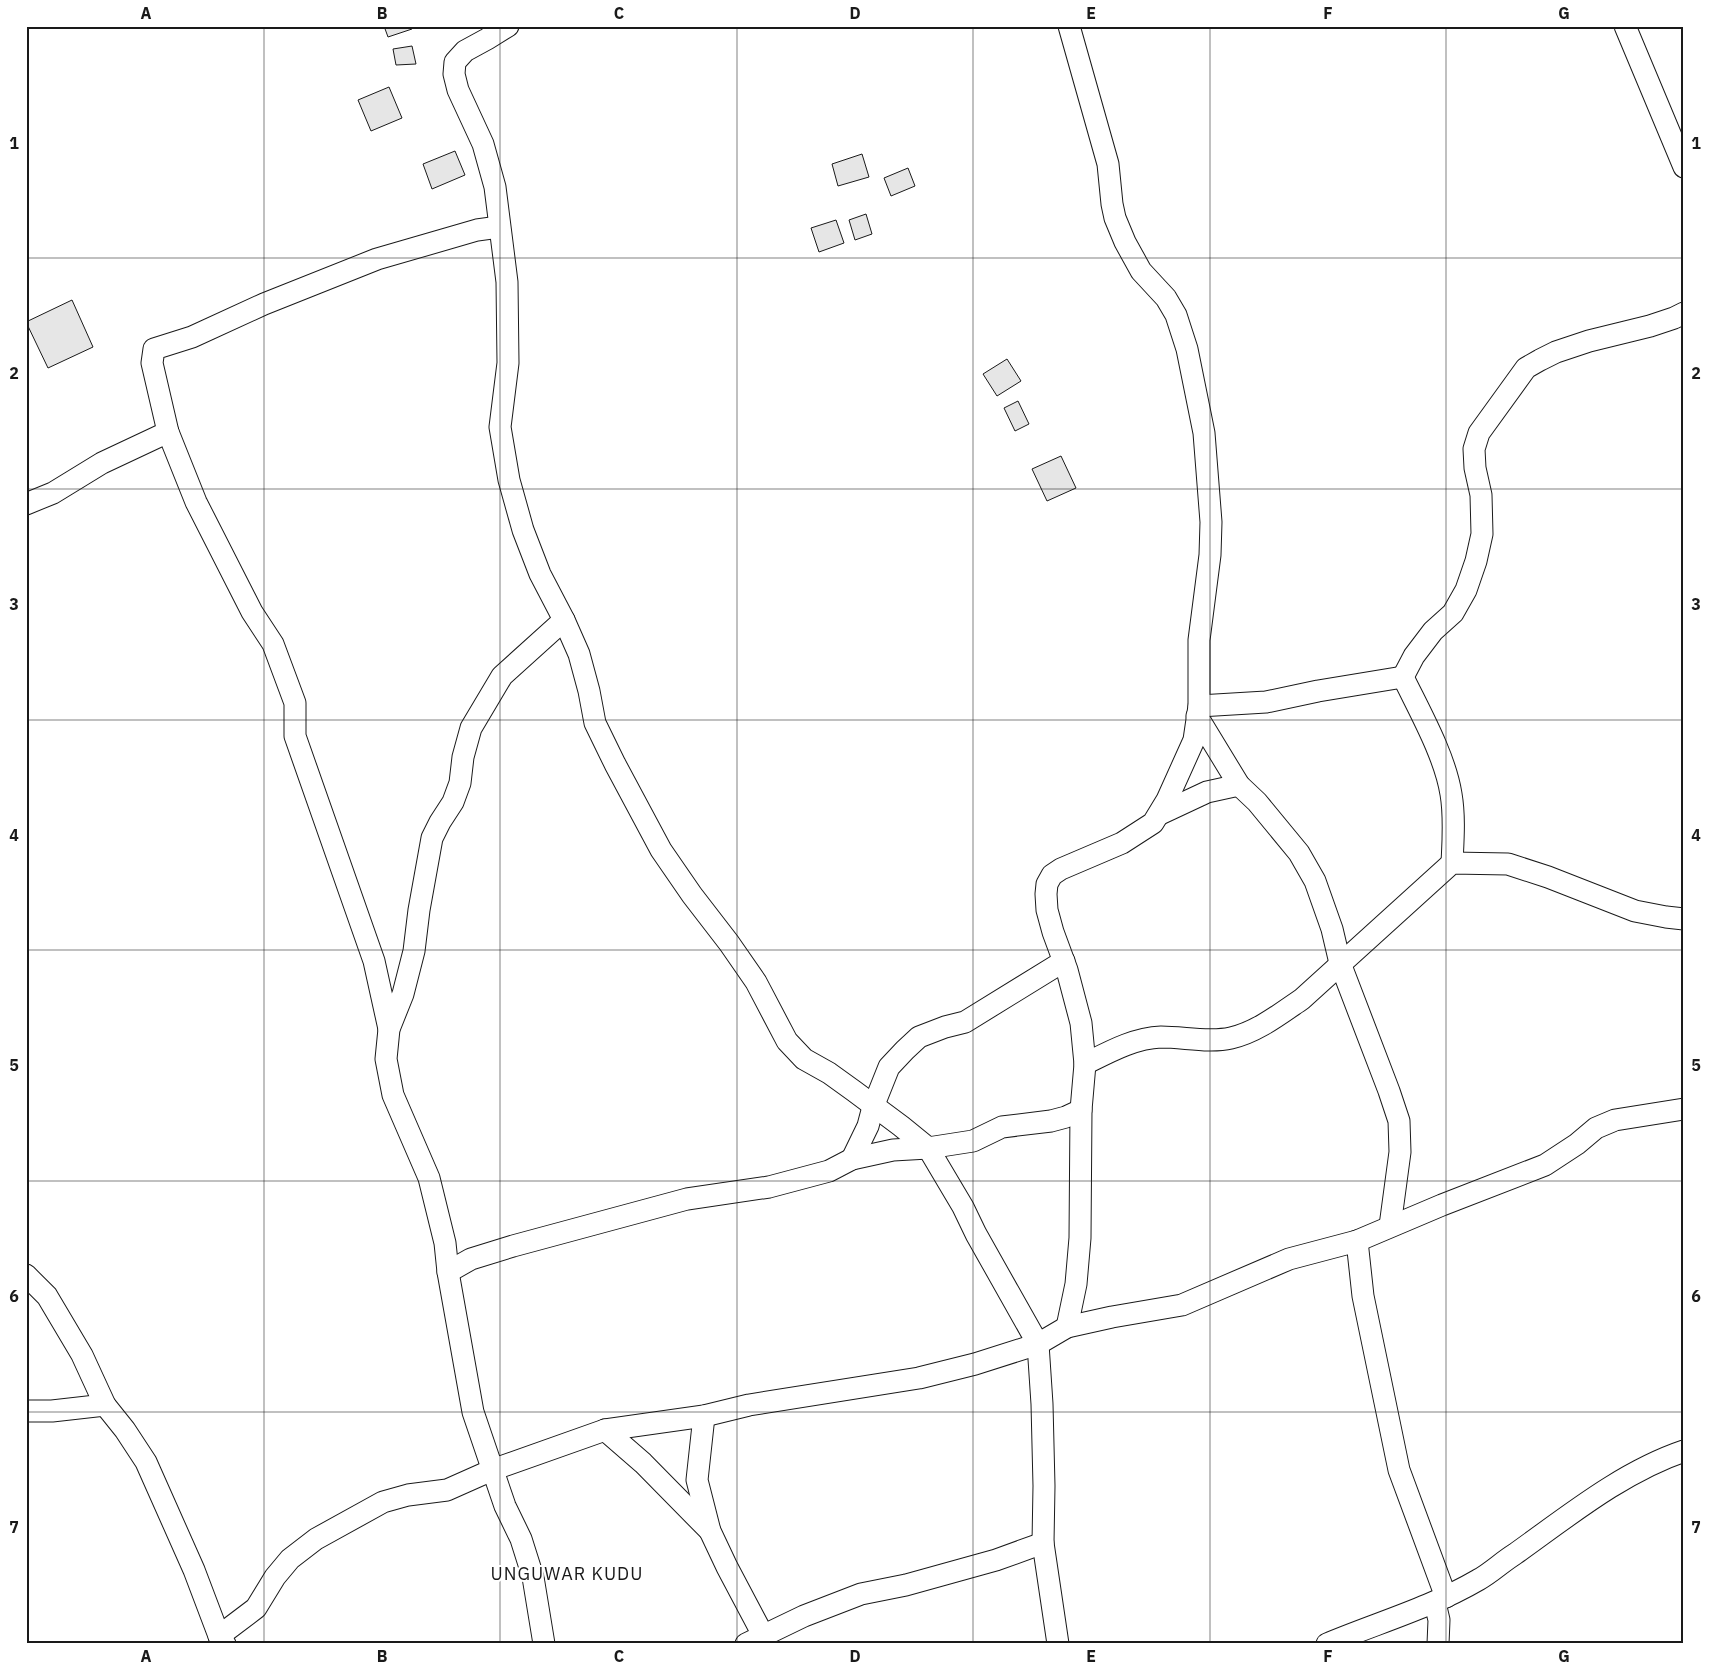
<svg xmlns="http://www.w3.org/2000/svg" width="1710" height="1670" viewBox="0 0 1710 1670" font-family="'IBM Plex Sans',sans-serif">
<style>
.building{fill:#e6e6e6;stroke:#1a1a1a}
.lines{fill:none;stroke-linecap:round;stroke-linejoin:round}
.minor-casing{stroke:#1a1a1a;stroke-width:23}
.minor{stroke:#fff;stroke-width:21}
.grid{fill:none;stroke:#1a1a1a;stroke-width:1;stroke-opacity:0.55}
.labels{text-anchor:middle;stroke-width:4;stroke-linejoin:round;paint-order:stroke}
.quarter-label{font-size:18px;letter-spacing:1px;fill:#1a1a1a;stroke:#fff}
.neatline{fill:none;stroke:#1a1a1a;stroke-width:2}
.grid-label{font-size:16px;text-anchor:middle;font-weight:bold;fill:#1a1a1a}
</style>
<rect width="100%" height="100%" fill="#fff"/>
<g class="building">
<polygon points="384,26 411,26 412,29 388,37"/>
<polygon points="412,46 416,64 396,65 393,49"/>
<polygon points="389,87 402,118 371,131 358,100"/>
<polygon points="455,151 465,175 432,189 423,164"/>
<polygon points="862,154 869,177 838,186 832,164"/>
<polygon points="908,168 915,186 891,196 884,178"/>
<polygon points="866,214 872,234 855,240 849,220"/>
<polygon points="836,220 844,243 819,252 811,228"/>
<polygon points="72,300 93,347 48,368 26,322"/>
<polygon points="1007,359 1021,381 997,396 983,374"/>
<polygon points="1018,401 1029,424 1015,431 1004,408"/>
<polygon points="1061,456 1076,488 1047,501 1032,469"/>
</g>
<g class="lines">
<defs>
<g id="minor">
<polyline points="508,26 487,39 465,51 455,62 454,74 458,90 483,144 495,187 507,282 508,363 500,427 509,480 523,530 540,574 564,620 579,654 589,691 595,723 615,764 661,850 692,895 729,943 756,982 787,1041 804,1059 829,1073 854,1091 901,1126 928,1148 963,1207 976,1234 1038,1344 1042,1404 1044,1486 1043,1543 1058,1644"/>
<polyline points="1625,26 1684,167"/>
<polyline points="26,504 53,493 102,463 168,432"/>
<polyline points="1403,677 1414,656 1433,631 1453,613 1466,590 1476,561 1482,534 1481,495 1475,468 1474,449 1479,433 1526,368 1540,360 1556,352 1589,341 1650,326 1674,318 1684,313"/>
<path d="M1403,677C1420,712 1445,756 1451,794C1455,817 1453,841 1452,863"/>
<polyline points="1199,706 1266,702 1318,691 1403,677"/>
<polyline points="1197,716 1239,785 1257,802 1299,853 1315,881 1332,929 1340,963 1389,1091 1399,1121 1400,1152 1390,1226"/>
<polyline points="1160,814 1207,792 1239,785"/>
<polyline points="389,1029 374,961 295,736 295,703 273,644 252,612 196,502 168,432 152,363 154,349 192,337 264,304 377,259 477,230 499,227"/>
<path d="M1085,1064C1109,1052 1134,1038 1161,1037C1184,1037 1209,1043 1231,1038C1257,1032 1280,1014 1302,999L1452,863L1508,864L1548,877L1635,911L1666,917L1684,919"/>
<polyline points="852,1159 868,1126 873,1107 889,1067 905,1050 919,1037 945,1027 965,1022 1064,961"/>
<polyline points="1357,1241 1363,1296 1399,1470 1446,1597"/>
<polyline points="448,1272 471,1259 513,1246 687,1199 769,1187 829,1171 852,1159 893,1150 928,1148 973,1141 1002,1127 1051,1121 1066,1117 1081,1110"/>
<polyline points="26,1275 47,1296 82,1355 105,1405 125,1430 146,1462 194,1570 219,1636 225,1644"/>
<polyline points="1067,1327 1076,1284 1080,1238 1081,1110 1085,1064 1081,1023 1067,970 1053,932 1047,910 1046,894 1047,884 1052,875 1061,869 1122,843 1153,823 1167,800 1194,740 1199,706 1199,640 1210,555 1211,522 1204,433 1187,349 1176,315 1166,298 1141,271 1125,242 1115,218 1112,204 1108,164 1069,26"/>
<polyline points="26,1411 52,1411 105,1405"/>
<polyline points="704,1416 697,1480 710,1531 727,1567 763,1635"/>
<polyline points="605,1430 643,1463 710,1531"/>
<polyline points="1435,1603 1439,1620 1438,1644"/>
<polyline points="219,1636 256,1608 275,1577 290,1559 316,1539 383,1502 408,1495 447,1490 492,1470 605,1430 704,1416 749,1405 919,1378 975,1364 1038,1344 1067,1327 1112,1317 1182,1305 1289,1259 1357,1241 1442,1205 1545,1165 1577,1144 1596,1128 1615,1120 1684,1109"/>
<polyline points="544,1644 533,1577 521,1539 505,1506 473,1412 448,1272 445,1243 429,1178 393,1095 386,1059 389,1029 403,994 414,951 419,910 432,838 440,822 453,802 460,783 463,757 471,728 502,676 564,620"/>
<polyline points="746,1644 804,1616 861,1594 906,1585 996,1560 1043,1543"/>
<path d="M1327,1644C1377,1623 1430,1608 1478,1580C1491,1573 1502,1562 1515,1554C1567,1517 1622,1472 1684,1451"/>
</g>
</defs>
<use href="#minor" class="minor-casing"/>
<use href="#minor" class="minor"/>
</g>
<path class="grid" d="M264,26V1644M500,26V1644M737,26V1644M973,26V1644M1210,26V1644M1446,26V1644M26,258H1684M26,489H1684M26,720H1684M26,950H1684M26,1181H1684M26,1412H1684"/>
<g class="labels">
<g class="quarter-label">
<text x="567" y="1580">UNGUWAR KUDU</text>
</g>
</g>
<rect width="1710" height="1670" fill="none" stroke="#ffffff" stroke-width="55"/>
<rect x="28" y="28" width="1654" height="1614" class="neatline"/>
<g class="grid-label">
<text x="146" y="19">A</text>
<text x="382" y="19">B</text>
<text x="619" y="19">C</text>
<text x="855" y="19">D</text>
<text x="1091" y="19">E</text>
<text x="1328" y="19">F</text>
<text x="1564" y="19">G</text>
<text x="14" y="149">1</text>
<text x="1696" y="149">1</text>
<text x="14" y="379">2</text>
<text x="1696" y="379">2</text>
<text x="14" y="610">3</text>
<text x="1696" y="610">3</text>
<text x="14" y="841">4</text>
<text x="1696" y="841">4</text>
<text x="14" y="1071">5</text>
<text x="1696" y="1071">5</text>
<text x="14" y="1302">6</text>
<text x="1696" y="1302">6</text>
<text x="14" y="1533">7</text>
<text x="1696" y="1533">7</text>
<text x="146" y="1662">A</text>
<text x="382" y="1662">B</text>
<text x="619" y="1662">C</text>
<text x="855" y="1662">D</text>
<text x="1091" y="1662">E</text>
<text x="1328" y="1662">F</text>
<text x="1564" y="1662">G</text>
</g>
</svg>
